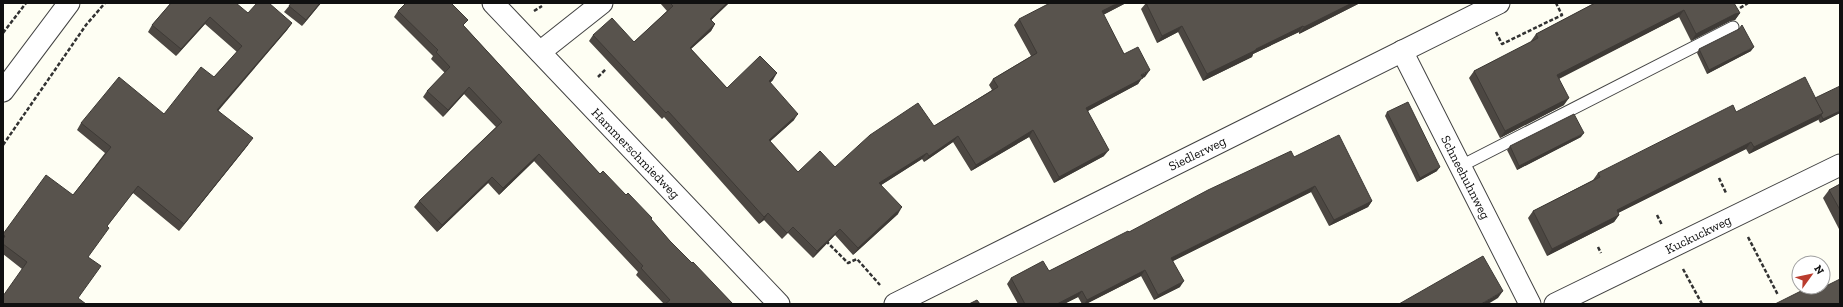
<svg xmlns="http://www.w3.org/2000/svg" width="1843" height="307" viewBox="0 0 1843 307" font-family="'Zilla Slab',serif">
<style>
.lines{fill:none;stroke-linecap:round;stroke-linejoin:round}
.service-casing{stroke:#434343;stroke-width:13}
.minor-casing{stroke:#434343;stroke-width:23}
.path{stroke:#323232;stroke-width:2.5;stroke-dasharray:4 2;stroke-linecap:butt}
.service{stroke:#fff;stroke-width:11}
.minor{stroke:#fff;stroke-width:21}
.wall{fill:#4c4742}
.shaded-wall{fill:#3e3a36}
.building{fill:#58534d;stroke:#3e3a36}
.labels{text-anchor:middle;stroke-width:4;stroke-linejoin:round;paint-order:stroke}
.street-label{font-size:13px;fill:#101010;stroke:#fff}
</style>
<rect width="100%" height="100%" fill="#fefef3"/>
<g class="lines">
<defs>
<polyline id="service" points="1461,166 1733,27"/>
<g id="minor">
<polyline points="493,3 779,304"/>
<polyline points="1402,51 1530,304"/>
<polyline points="540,52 602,3"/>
<polyline points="3,91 69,3"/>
<polyline points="895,304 1499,3"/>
<polyline points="1555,304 1840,165"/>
</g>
</defs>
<use href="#service" class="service-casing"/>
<use href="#minor" class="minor-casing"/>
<g class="path">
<polyline points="1740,8 1748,3"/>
<polyline points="534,11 542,6"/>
<polyline points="1496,32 1502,44 1562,15 1556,3"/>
<polyline points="3,33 26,3"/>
<polyline points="598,77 606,69"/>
<polyline points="3,145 86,25 105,3"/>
<polyline points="1719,178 1726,193"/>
<polyline points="1657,215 1662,225"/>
<polyline points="1748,237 1778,295"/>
<polyline points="826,241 848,263 857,259 880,285"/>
<polyline points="1598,247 1601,253"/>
<polyline points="1683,269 1702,304"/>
</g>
<use href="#service" class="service"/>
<use href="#minor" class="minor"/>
</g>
<g class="wall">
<polygon points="171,3 248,13 292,23 287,30 218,110 248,145 179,231 133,193 22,269 3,254 3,234 73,195 105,153 77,130 81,123 164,114 214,77 237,52 205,24 176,56 148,32 152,25"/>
<polygon points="321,3 302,26 284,12 289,6"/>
<polygon points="660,3 729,3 711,20 715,24 711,31 691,49 727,88 773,80 770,83 794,120 770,141 798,172 835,167 934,126 992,90 989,85 993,79 1031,56 1014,25 1019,19 1126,3 1103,15 1124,54 1145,77 1142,78 1138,84 1088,111 1104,156 1054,183 1029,137 971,171 953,142 924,162 922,159 881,185 898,214 853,255 835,235 813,258 788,233 782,239 764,220 759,224 664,117 662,119 589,41 593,35 634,42 667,11"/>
<polygon points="1146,3 1360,3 1299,34 1299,32 1253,54 1252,57 1203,81 1178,32 1157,43 1141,9"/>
<polygon points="1595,3 1740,13 1735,20 1730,21 1691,41 1679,17 1559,79 1564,105 1500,138 1469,78 1474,71 1531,42 1531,41 1536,34"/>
<polygon points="398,11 464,26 600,174 626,195 651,220 670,241 733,304 664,304 636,275 638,272 534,161 499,195 488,183 437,232 414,207 419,201 496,127 464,94 443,117 423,97 427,91 445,73 431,59 433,56 394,17"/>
<polygon points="1699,49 1751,51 1707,74 1697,53"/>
<polygon points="1815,98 1840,113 1820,123 1818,119 1749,154 1746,149 1618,213 1619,215 1614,222 1547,256 1528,218 1533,211 1593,180 1598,173 1736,112"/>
<polygon points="1387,112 1437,171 1417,182 1385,116"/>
<polygon points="1581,137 1517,170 1507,150 1510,146"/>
<polygon points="1294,157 1372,201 1368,207 1329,226 1311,192 1173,261 1180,287 1154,300 1141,276 1086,304 1082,304 1078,297 1064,304 1018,304 1007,284 1011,278 1049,271 1129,232"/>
<polygon points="1840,184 1840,231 1823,198 1829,190"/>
</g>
<g class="shaded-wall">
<polygon points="320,3 321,3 302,26 306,20"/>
<polygon points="727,3 729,3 706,25 710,19"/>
<polygon points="1118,3 1126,3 1097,18 1102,11"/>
<polygon points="1352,3 1360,3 1299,34 1304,27"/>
<polygon points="1684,10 1679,17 1552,82 1557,75"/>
<polygon points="1740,13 1735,20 1730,21 1691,41 1696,34 1735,14"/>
<polygon points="210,17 205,24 176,56 181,49"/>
<polygon points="292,23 287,30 213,117 217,110"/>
<polygon points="715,24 711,31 685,54 690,48"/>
<polygon points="1182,26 1178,32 1157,43 1162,36"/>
<polygon points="1303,26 1299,32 1253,54 1252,57 1203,81 1207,74 1256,49"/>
<polygon points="1754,47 1751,51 1707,74 1709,70"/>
<polygon points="1150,70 1145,77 1142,78 1138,84 1082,114 1086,108"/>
<polygon points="777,73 773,80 764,88 769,81"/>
<polygon points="469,87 464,94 443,117 448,110"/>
<polygon points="1569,98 1564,105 1500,138 1505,131"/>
<polygon points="1840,111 1840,113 1820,123 1823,119"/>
<polygon points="1823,113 1818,120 1749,154 1754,147"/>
<polygon points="798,114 794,120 764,147 769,140"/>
<polygon points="1033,130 1029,137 971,171 976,165"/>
<polygon points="1584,133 1581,137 1517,170 1519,166"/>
<polygon points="958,136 953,142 924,162 929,156"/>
<polygon points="253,138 248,145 179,231 184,224"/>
<polygon points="1751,142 1746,149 1612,216 1617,210"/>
<polygon points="1109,150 1104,156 1054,183 1059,177"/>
<polygon points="927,153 922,159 875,189 879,183"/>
<polygon points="539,154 534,161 499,195 503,188"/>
<polygon points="1440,167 1437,171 1417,182 1420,178"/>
<polygon points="492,177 488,183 437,232 442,225"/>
<polygon points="138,186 133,193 102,233 107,226"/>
<polygon points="1315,186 1311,192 1167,264 1171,258"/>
<polygon points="1372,201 1368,207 1329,226 1334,220"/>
<polygon points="902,207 898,214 853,255 858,248"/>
<polygon points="768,213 764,220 759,224 764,217"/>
<polygon points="1619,215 1614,222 1547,256 1552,249"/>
<polygon points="840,229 835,235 813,258 817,251"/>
<polygon points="1145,270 1141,276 1086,304 1084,304 1087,300"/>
<polygon points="1184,281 1180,287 1154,300 1158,295"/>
<polygon points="1082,291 1078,297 1064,304 1057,304"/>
<polygon points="1503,291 1498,298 1488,304 1481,304"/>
</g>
<g class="building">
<polygon points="171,3 236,3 248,13 257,3 269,3 292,23 217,110 253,138 184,224 138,186 107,226 109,228 88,257 101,266 78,298 86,304 3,304 3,296 27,262 3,244 3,239 5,236 3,235 3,234 46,175 73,195 111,147 81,123 119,77 164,114 201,67 214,77 242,46 210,17 181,49 152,25"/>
<polygon points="291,3 320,3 306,20 289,6"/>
<polygon points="406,3 451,3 468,20 463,25 600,174 603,171 626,195 628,193 652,218 651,219 670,241 692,263 693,262 733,304 665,304 670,300 641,268 643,266 539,154 503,188 492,177 442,225 419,201 502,122 469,87 448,110 427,91 450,67 436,52 438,50 398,11"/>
<polygon points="670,3 727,3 710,19 715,24 690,48 727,88 760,56 777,73 769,81 798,114 769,140 798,172 820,151 835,167 870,135 918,103 934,126 998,87 993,79 1037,53 1019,19 1050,3 1118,3 1102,11 1124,54 1138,47 1150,70 1141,75 1143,78 1086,108 1109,150 1059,177 1033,130 976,165 958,136 929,156 927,153 879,183 902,207 858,248 840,229 817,251 793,227 787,233 768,213 764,217 668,111 666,113 593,35 612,18 634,42 673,6"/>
<polygon points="1146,3 1352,3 1304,27 1303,26 1256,49 1256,50 1207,74 1182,26 1162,36"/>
<polygon points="1595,3 1734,3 1740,13 1735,14 1696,34 1684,10 1557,75 1569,98 1505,131 1474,71 1538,38 1536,34"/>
<polygon points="1742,25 1754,47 1709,70 1699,49 1739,29"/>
<polygon points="1805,77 1823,113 1754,147 1751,142 1617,210 1619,215 1552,249 1533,211 1600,177 1598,173 1733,105 1736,112"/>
<polygon points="1840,86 1840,111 1823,119 1821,115 1823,113 1815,98"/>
<polygon points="1408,102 1440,167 1420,178 1387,112"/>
<polygon points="1574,114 1584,133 1519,166 1510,146"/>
<polygon points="1339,135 1372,201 1334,220 1315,186 1171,258 1184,281 1158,295 1145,270 1087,300 1082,291 1057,304 1025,304 1011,278 1043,261 1049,271 1128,231 1129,232 1208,190 1291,151 1294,157"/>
<polygon points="1840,184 1840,210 1829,190"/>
<polygon points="1483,256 1503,291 1481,304 1399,304"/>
<polygon points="1840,279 1840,304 1775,304 1809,287 1823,287 1823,285 1824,287"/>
<polygon points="977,300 980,304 969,304"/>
</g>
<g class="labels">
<g class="street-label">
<text transform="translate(636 153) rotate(46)" y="5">Hammerschmiedweg</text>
<text transform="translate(1197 153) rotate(-26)" y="5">Siedlerweg</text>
<text transform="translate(1466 177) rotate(63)" y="5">Schneehuhnweg</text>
<text transform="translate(1698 234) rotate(-26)" y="5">Kuckuckweg</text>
</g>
</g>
<rect width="1843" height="307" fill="none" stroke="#101010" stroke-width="8"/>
<g transform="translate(1811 275) rotate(57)"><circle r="19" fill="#ffffff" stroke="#9f9f9f"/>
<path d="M0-3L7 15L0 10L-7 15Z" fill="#ba3c2e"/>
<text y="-6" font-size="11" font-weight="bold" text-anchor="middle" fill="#101010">N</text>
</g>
</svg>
